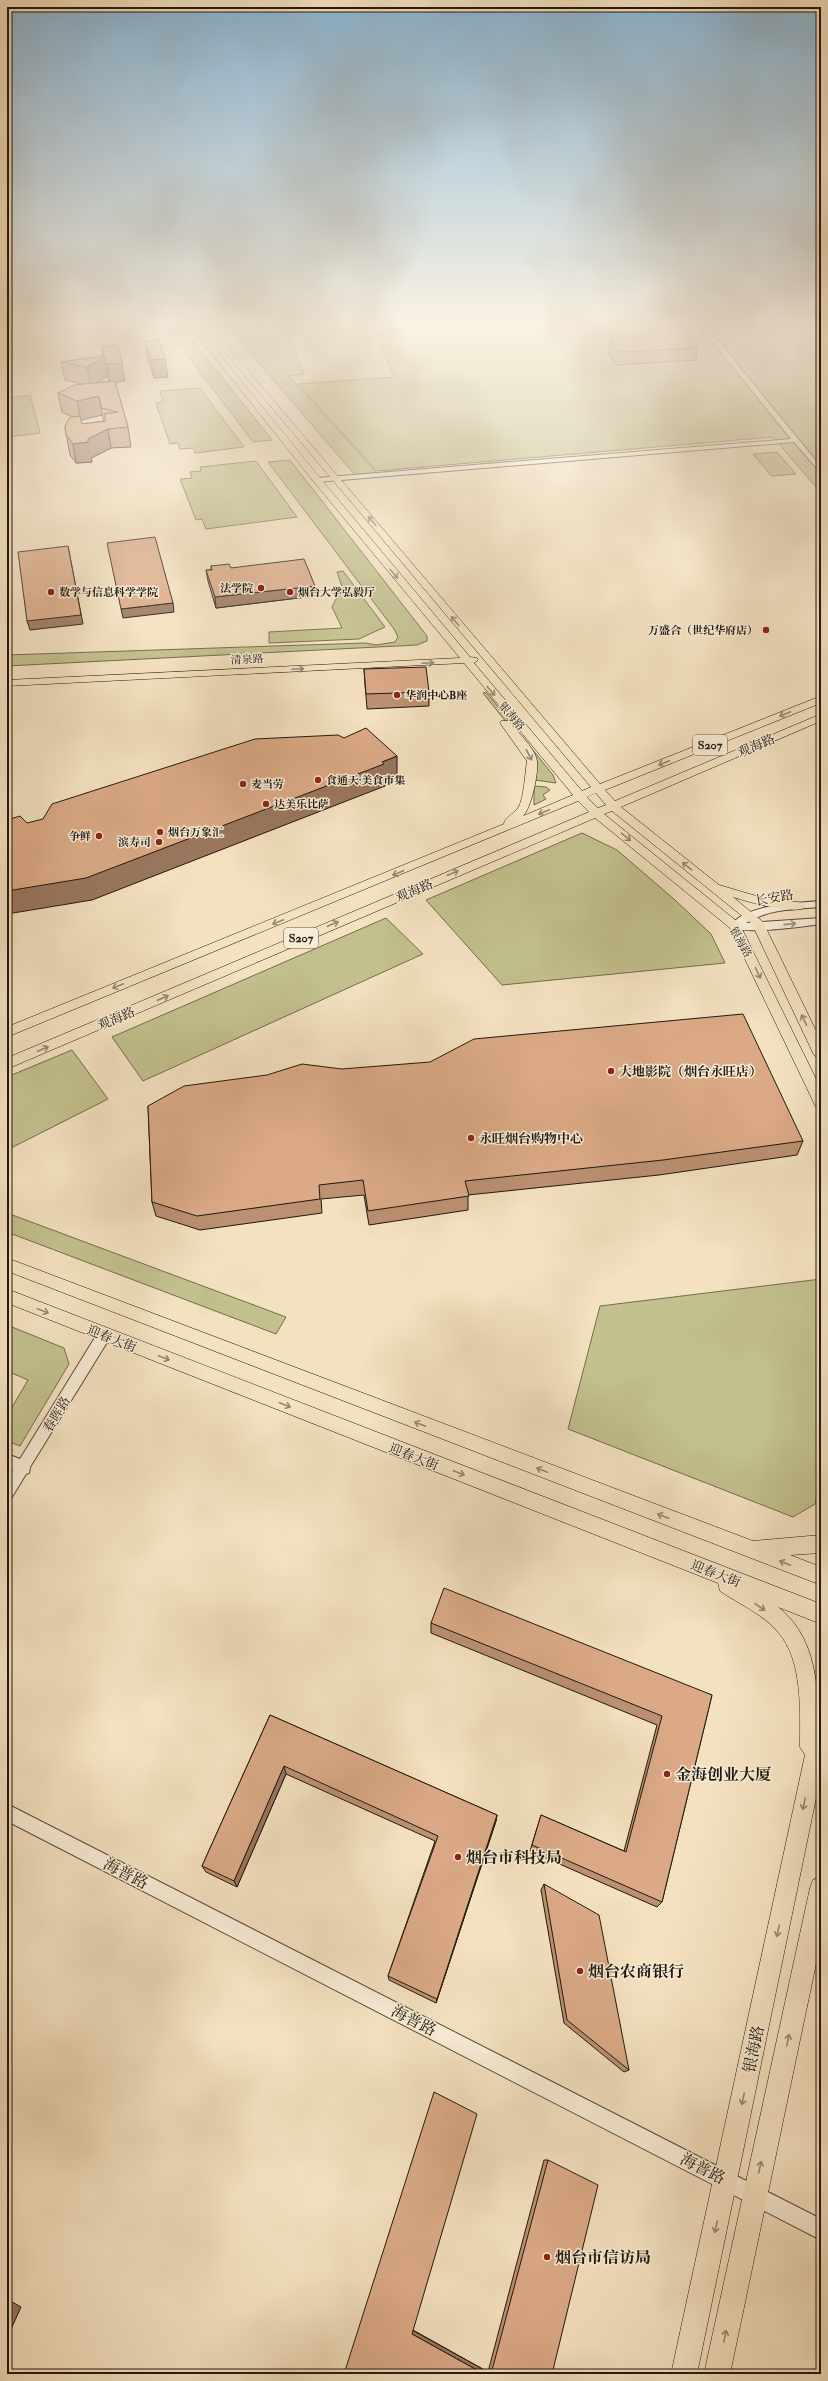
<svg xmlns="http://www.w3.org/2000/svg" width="828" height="2381" viewBox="0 0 828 2381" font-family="'IM FELL Double Pica','Noto Serif SC',serif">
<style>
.green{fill:#c2c18e;stroke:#726c4e}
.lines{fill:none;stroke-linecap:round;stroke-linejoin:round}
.minor-casing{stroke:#564a3b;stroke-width:2}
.major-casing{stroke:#21180f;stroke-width:1}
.minor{fill:#f8ecd6;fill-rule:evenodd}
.major{fill:#f4e1c0;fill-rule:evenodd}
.wall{fill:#bc9173;stroke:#21180f;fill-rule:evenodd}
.shaded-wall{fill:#99765e;stroke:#21180f}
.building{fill:#dba986;stroke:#21180f}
.oneway{stroke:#958770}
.oneway2{stroke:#978d7c}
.poi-dot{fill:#8f2418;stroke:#f8ecd6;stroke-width:1.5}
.labels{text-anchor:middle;stroke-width:3;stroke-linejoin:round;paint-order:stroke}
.far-poi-label{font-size:11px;font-weight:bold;fill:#21180f;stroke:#f8ecd6;text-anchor:start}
.far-street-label{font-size:11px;fill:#21180f;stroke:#f8ecd6}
.shield{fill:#f8ecd6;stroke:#62584b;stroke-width:1}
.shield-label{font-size:12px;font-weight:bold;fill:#21180f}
.street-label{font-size:13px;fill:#21180f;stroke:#f8ecd6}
.poi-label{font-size:13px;font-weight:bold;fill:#21180f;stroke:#f8ecd6;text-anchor:start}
.near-poi-label{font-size:16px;font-weight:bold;fill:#21180f;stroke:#f8ecd6;text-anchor:start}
.near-street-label{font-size:16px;fill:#21180f;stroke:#f8ecd6}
</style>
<rect width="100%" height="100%" fill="#f4e1c0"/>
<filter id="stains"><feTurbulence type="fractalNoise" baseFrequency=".005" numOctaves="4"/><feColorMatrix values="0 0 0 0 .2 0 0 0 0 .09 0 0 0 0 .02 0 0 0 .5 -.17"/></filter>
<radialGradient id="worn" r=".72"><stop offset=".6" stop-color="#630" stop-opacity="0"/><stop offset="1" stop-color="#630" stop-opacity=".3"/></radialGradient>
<g class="green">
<polygon points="165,326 181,326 272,440 253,442"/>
<polygon points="227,326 297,326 290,339 304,374 289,376 377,473 355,475"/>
<polygon points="373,326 821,326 821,493 773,437 377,471 298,384 394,377"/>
<polygon points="200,388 244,447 195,453 193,448 180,449 178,443 170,444 156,403 163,402 160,391"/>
<polygon points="30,395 40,433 7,437 7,398"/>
<polygon points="777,452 796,474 771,476 753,454"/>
<polygon points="290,460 427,636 427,641 417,645 7,666 7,655 365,643 376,645 395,642 398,637 394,629 268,462"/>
<polygon points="256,461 297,517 206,529 202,519 196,520 180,479 192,478 190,472 201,471 200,467"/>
<polygon points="343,571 385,627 359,639 269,643 269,632 342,628 332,607 342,587 337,572"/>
<polygon points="486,692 553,775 556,783 535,780 534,757 483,693"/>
<polygon points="534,786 546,787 550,790 543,795 546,799 534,805"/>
<polygon points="582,833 617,850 675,900 711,934 725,963 502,985 426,900"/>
<polygon points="386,918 423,954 143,1081 112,1037"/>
<polygon points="72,1050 108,1099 7,1150 7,1077"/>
<polygon points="7,1213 286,1317 276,1334 7,1232"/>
<polygon points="821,1279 821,1480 815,1504 793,1517 568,1429 600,1306"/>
<polygon points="7,1325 64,1348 69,1364 20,1446 7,1441 7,1416 28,1380 7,1371"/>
</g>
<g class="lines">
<defs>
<g id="minor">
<polygon points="700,326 706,326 821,467 821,473 794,442 317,482 314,480 317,478 791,439"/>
<path d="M821,901V907C796,909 768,909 746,923L821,918V924C806,926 738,936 730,926C746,904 796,903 821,901Z"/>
<polygon points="104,1329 109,1331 111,1335 109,1339 30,1467 29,1473 26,1474 12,1497 7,1499 7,1479 13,1470 7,1467 7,1454 20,1459 99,1331"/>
<polygon points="7,1804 821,2219 821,2240 7,1821"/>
</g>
<g id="major">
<path d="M190,326H197L320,478L470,657L477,658L478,660L474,663L582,791L591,787L203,326H210L600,784L821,696V703L605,790L615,801L821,714V721L621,807L719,885L760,897L804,903L806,906C799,917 745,901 733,897L763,922L821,1041V1060L814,1055L752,924L612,811L604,814L739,923L821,1089V1108L816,1107L814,1103L730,928L595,818L7,1069V1058L589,812L578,801L7,1037V1027L504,824C504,818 514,814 518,808C524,799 525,773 527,761L500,723L501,721H509C517,732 535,747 537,761C539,772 531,809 523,816L573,795L464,663L7,686V680L460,658L314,482ZM596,793L606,805L598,808L587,797Z"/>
<polygon points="7,1258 753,1541 821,1535 821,1553 790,1555 821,1567 821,1585 7,1271"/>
<path d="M7,1289L821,1604V1624L778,1607C812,1633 817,1676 819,1716L821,1715V1774L697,2374H671L805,1755L800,1747C800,1711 803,1660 778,1632C763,1614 739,1604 720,1591L718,1583L7,1303Z"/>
<polygon points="821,1877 821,1940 730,2374 704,2374 810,1888 813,1880"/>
</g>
</defs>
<use href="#minor" class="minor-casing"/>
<use href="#major" class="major-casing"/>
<use href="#minor" class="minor"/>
<use href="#major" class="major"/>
</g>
<g class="wall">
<polygon points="603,326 681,326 698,348 696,360 616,365 609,354 610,341 612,341"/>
<polygon points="145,341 168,377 154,378 148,360"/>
<path d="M102,347L125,381L115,382L128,427L131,447L111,448L91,458L92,462L76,463L70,455L65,426L73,417L62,412L58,393L82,384L65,380L61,362L103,356ZM108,376L109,381L96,383ZM102,415L104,421L82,424L81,420Z"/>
<polygon points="211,566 231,568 315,596 216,608 208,581 206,570 211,570"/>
<polygon points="364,669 429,692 429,706 367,709 365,684"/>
<polygon points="148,1106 803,1141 797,1155 659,1175 468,1195 468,1210 369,1225 364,1195 321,1199 322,1213 200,1230 156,1216 152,1202"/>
<polygon points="431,1623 712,1695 662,1902 657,1907 530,1851 541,1815 624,1851 657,1725 431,1633"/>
<polygon points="270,1715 497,1815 496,1821 436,2003 389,1980 388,1976 435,1841 286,1774 237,1887 206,1872 202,1866"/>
<polygon points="544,1884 629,2070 624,2072 564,2023 541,1890"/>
<polygon points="544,2160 548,2160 552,2374 344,2374 413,2330 488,2372"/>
</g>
<g class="shaded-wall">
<polygon points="8,326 13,326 10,330 11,340 7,341 7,327"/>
<polygon points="105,357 108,376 91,386 87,367"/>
<polygon points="165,359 168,377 154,378 151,360"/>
<polygon points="122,363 125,381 110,383 106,364"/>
<polygon points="99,396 102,415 81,420 77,401"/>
<polygon points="108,429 111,448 91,458 92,462 76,463 73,444 88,439"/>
<polygon points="68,546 83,624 30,630 27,621"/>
<polygon points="315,586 315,596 216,608 215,597"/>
<polygon points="173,603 174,612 123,618 121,609"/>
<polygon points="397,756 397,778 385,783 385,786 92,900 7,914 7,891 382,762"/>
<polygon points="284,1766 286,1774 237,1887 234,1881"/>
<polygon points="497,1815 496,1821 436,2003 437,1999"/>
<polygon points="7,2299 21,2307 7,2338"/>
<polygon points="412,2330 488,2372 489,2374 484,2374 412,2334"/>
</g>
<g class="building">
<polygon points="612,326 681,326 698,348 618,352 610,341 620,339"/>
<polygon points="159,340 165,359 151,360 145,341"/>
<polygon points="118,345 122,363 106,364 105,357 87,367 61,362 104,356 102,347"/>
<polygon points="115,381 128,427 108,429 88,439 88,442 73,444 66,435 65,426 70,417 80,416 82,424 106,421 104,414 118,412 102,408 99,396 77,401 58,393 74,385"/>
<polygon points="155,537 173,603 121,609 107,543"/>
<polygon points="68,546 81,615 27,621 18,552"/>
<polygon points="304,559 315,586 215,597 206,570 212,570 211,566 229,564 231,568"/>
<polygon points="426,667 429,692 366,694 364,669"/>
<polygon points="366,728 397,756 382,762 384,764 86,878 7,891 7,820 20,816 27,823 43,819 52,804 255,739 338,735 344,738"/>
<polygon points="743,1014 803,1141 663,1160 465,1181 469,1196 368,1211 363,1180 319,1185 320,1199 197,1216 152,1202 148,1106 184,1086 267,1075 302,1064 342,1069 430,1062 474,1039"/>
<polygon points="444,1588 712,1695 662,1902 532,1845 541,1815 626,1852 662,1716 431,1623"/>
<polygon points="270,1715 497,1815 437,1999 388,1976 438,1836 284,1766 234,1881 202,1866"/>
<polygon points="544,1884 599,1915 629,2070 567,2020"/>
<polygon points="434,2092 477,2114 412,2334 484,2374 344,2374"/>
<polygon points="548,2160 598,2185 552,2374 491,2374"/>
<polygon points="7,2308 11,2310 7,2319"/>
</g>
<defs><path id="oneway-shaft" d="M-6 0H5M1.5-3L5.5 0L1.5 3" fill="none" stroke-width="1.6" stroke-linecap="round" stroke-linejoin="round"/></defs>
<g class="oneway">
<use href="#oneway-shaft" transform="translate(372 521) rotate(-130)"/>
<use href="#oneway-shaft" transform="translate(394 574) rotate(50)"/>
<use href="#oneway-shaft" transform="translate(455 621) rotate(-130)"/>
<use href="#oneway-shaft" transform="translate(428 663) rotate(-3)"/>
<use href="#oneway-shaft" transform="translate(298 669) rotate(-3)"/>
<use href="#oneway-shaft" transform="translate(491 691) rotate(50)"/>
<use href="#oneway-shaft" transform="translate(785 714) rotate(158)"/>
<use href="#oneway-shaft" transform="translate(529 755) rotate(63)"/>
<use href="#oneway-shaft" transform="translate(664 763) rotate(158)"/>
<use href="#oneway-shaft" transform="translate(544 812) rotate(157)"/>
<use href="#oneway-shaft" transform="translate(626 837) rotate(39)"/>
<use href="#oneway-shaft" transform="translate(687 866) rotate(-141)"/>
<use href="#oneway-shaft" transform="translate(398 873) rotate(157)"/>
<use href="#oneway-shaft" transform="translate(453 873) rotate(-23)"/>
<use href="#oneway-shaft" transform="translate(278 922) rotate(158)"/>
<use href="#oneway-shaft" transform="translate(333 924) rotate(-23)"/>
<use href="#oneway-shaft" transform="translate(758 973) rotate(64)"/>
<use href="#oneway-shaft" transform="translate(118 986) rotate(158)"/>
<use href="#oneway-shaft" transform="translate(163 998) rotate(-23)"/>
<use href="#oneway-shaft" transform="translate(804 1020) rotate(-116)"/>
<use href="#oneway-shaft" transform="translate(43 1049) rotate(-23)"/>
<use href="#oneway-shaft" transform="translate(43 1311) rotate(22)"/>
<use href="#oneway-shaft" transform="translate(164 1358) rotate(21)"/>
<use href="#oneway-shaft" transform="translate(285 1405) rotate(21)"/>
<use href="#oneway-shaft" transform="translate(420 1424) rotate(-159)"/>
<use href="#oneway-shaft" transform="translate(542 1470) rotate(-159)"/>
<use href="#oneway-shaft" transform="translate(459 1473) rotate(21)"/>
<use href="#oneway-shaft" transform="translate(663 1516) rotate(-159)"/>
<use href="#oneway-shaft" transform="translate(785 1563) rotate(-159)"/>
<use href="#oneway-shaft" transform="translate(760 1607) rotate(34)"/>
<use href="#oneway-shaft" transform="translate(804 1804) rotate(102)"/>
<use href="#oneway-shaft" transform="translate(778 1931) rotate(102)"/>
<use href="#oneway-shaft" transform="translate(788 2040) rotate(-78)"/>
<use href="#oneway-shaft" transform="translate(743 2099) rotate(102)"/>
<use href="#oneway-shaft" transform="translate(760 2167) rotate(-78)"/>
<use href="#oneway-shaft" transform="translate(716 2227) rotate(102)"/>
<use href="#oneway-shaft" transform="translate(725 2336) rotate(-78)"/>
</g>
<use class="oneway2" href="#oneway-shaft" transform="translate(790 924) rotate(-6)"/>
<linearGradient id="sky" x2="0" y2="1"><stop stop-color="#8bb7d6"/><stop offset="0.49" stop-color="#faf2e3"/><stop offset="1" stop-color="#faf2e3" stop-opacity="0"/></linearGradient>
<rect width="828" height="660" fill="url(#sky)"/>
<g class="poi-dot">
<circle cx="261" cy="588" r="4"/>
<circle cx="51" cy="592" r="4"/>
<circle cx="290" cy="592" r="4"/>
<circle cx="766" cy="630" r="4"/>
<circle cx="397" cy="695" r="4"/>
<circle cx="318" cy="780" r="4"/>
<circle cx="243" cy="784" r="4"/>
<circle cx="266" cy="804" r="4"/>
<circle cx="160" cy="832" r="4"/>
<circle cx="99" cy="836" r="4"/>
<circle cx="159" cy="842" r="4"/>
<circle cx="611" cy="1071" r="4"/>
<circle cx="471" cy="1138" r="4"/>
<circle cx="667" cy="1774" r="4"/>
<circle cx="458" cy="1857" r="4"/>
<circle cx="580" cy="1971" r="4"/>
<circle cx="547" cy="2257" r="4"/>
</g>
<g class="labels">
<g class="far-poi-label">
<text x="253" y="592" text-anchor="end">法学院</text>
<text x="59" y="596">数学与信息科学学院</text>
<text x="298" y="596">烟台大学弘毅厅</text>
<text x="758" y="634" text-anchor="end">万盛合（世纪华府店）</text>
<text x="405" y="699">华润中心B座</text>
<text x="326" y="784">食通天·美食市集</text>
<text x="251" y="788">麦当劳</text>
<text x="274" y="808">达美乐比萨</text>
<text x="168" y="836">烟台万象汇</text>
<text x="91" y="840" text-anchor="end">争鲜</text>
<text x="151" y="846" text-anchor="end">滨寿司</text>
</g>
<g class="far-street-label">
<text transform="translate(247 659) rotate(-3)" y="4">清泉路</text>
<text transform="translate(512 716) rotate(50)" y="4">银海路</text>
<text transform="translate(741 942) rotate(61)" y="4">银海路</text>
</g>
<g class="shield">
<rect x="693" y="735" width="34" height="20" rx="3"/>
<rect x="284" y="928" width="34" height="20" rx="3"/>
</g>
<g class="shield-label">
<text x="710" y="749">S207</text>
<text x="301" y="942">S207</text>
</g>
<g class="street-label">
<text transform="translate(756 745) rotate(-23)" y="5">观海路</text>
<text transform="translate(414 890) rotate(-23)" y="5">观海路</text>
<text transform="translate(774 897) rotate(-10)" y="5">长安路</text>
<text transform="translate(116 1018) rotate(-23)" y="5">观海路</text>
<text transform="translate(112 1338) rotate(21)" y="5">迎春大街</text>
<text transform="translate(56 1414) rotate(-59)" y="5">春晖路</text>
<text transform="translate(414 1456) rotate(21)" y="5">迎春大街</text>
<text transform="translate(716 1573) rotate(21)" y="5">迎春大街</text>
</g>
<g class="poi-label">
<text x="619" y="1076">大地影院（烟台永旺店）</text>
<text x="479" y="1143">永旺烟台购物中心</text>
</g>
<g class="near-poi-label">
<text x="675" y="1780">金海创业大厦</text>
<text x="466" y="1863">烟台市科技局</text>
<text x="588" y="1977">烟台农商银行</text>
<text x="555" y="2263">烟台市信访局</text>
</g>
<g class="near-street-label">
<text transform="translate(126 1873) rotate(27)" y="6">海普路</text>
<text transform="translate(414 2020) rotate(27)" y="6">海普路</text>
<text transform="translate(753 2049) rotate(-78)" y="6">银海路</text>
<text transform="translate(703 2168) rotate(27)" y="6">海普路</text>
</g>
</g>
<rect width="828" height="2381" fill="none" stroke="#f4e1c0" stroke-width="24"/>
<rect x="8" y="8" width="812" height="2365" fill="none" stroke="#21180f" stroke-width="2"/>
<rect x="12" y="12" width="804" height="2357" fill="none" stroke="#21180f"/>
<rect width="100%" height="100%" filter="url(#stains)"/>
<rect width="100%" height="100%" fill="url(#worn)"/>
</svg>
